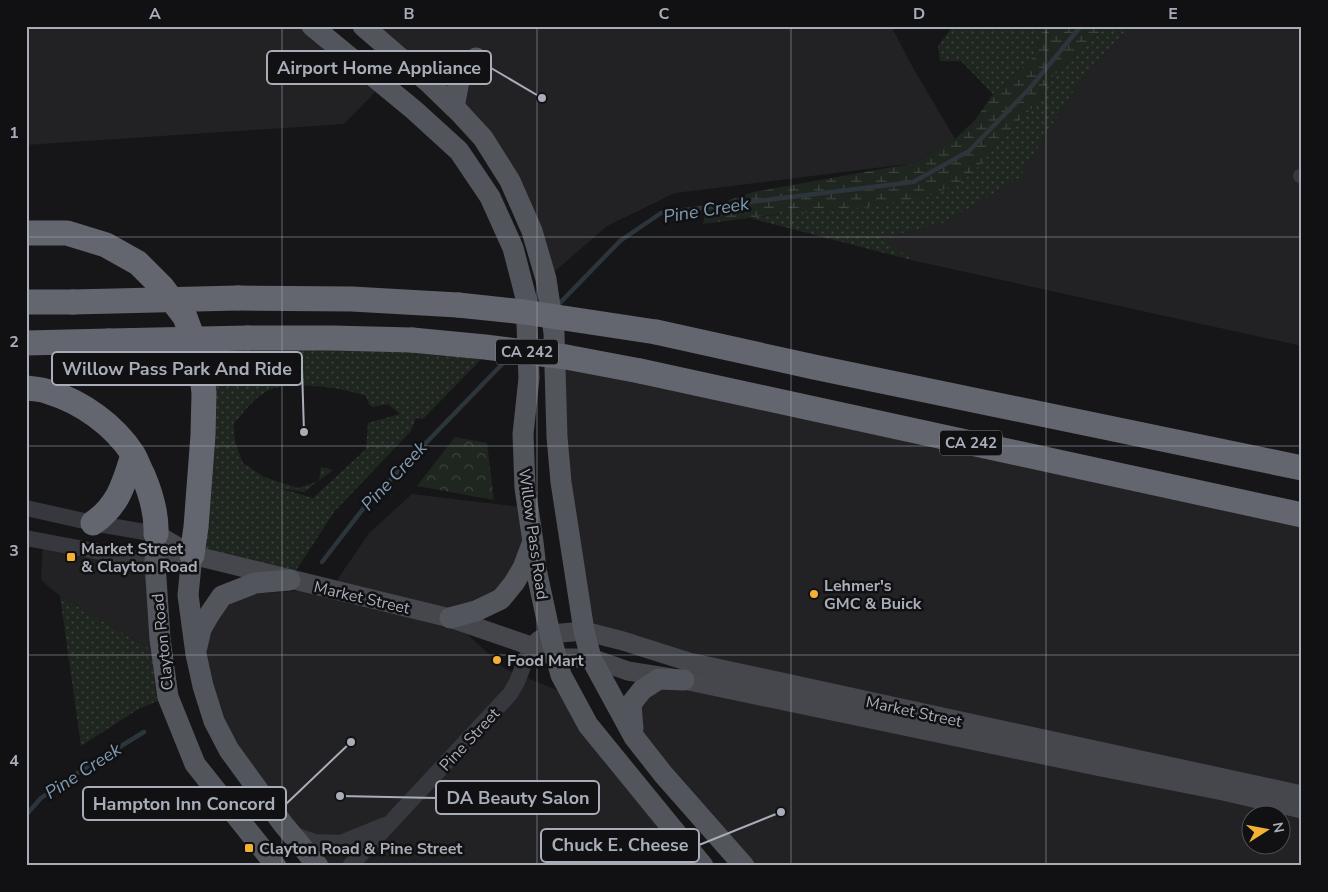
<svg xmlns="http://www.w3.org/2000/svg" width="1328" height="892" viewBox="0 0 1328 892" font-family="'Nunito Sans',sans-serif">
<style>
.built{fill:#222225;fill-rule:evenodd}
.grass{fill:url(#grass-dots);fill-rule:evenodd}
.forest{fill:url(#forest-crowns)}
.wetland{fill:url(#wetland-marsh)}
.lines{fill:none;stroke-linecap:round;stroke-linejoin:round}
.stream{stroke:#2c353c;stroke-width:4.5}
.minor{stroke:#37383d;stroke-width:14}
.tertiary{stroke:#37383d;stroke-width:16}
.secondary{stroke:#45474d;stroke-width:19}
.primary{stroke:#53555c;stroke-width:21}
.motorway{stroke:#63666e;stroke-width:25}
.motorway-bridge{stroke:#63666e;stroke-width:25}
.grid{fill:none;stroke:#a8adb8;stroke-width:1;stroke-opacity:0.55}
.poi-dot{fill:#f2b134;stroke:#111113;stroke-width:2}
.labels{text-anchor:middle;stroke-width:5;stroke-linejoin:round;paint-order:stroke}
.shield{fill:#111113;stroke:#7b7e86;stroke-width:1}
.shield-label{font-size:15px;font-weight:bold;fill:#a8adb8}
.street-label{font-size:16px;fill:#a8adb8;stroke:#111113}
.poi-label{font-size:16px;font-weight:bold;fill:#a8adb8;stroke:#111113;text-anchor:start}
.water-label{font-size:18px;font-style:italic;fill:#7f9bb3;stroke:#111113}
.leader{fill:none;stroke:#a8adb8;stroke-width:2}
.callout-dot{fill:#a8adb8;stroke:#111113;stroke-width:2}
.callout{fill:#111113;stroke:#a8adb8;stroke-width:2}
.callout-label{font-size:18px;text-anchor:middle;font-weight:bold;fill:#a8adb8}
.neatline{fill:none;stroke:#a8adb8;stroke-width:2}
.grid-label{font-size:16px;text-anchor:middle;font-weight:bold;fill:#a8adb8}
</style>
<defs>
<pattern id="grass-dots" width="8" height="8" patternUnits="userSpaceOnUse" patternTransform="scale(1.25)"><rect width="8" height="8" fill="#1e261f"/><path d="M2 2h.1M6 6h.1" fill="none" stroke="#3c433d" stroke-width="1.8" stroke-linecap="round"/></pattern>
<pattern id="forest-crowns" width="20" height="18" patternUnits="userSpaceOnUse" patternTransform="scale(1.25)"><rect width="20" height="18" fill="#1e261f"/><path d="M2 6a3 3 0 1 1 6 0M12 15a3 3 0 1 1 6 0" fill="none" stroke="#3c433d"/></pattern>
<pattern id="wetland-marsh" width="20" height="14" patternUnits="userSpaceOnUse" patternTransform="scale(1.25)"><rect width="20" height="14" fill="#1e261f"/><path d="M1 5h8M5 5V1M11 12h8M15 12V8" fill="none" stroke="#3c433d"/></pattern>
</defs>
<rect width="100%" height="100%" fill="#161618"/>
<g class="built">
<polygon points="26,26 312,26 383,84 344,124 26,145"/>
<polygon points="363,26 891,26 912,66 955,139 915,163 675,193 607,226 546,279 483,138"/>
<polygon points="1130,26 1302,26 1302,346 915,261 880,238 944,223 1019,178 1078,84"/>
<polygon points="566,357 1302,515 1302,795 584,631 557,437"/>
<polygon points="412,494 528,508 533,542 500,590 450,618 505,669 572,696 703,866 318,866 214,721 199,615 246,594 331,589 369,533"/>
<polygon points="43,541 155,563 162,656 60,596 41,580"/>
<path d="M659,679L1302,809V866H743L634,737L642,690ZM1250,814H1280V844H1250Z"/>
</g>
<g class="grass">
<polygon points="953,26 1047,26 1031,60 993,94 961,61 940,61 938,46"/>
<polygon points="1106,26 1130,26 1078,84 1019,178 944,223 881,238 915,261 750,218 929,196 962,181 981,164 1005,135 1040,100 1050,79"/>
<path d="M193,339L492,348L423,419L416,418L411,431L334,512L290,580L192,555ZM291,385C319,386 339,387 366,396L369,404L372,407L388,404L400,414L368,423L366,449L313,498L279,488L304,492L333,470L321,467L319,481L298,488L264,477L243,463L236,445L234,433V423C253,402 260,388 291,385Z"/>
<polygon points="60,596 162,656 168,697 140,708 81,746"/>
</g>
<polygon class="forest" points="455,437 487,443 494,500 417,486"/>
<polygon class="wetland" points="1047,26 1106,26 1050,79 1040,100 1005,135 981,164 962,181 929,196 879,206 771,215 703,224 706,208 753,192 915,163 955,139 975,120 993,94 1031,60"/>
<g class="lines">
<g class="stream">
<polyline points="556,307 620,241 661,213 913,182 969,151 1030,88 1081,26"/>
<polyline points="322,562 366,505 508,358"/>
<polyline points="26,815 41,798 82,770 144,732"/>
</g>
<polyline class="minor" points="1300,176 1302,177"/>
<g class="tertiary">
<polyline points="26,508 93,523 156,534"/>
<polyline points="26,538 121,556 155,563"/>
<polyline points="292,834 315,842 341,843 385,825"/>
<polyline points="350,866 510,694 517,682 531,646"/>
</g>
<g class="secondary">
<polyline points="156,534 192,555 450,618 531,646 556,658 591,658 628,671 684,680 1101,767 1223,791 1302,809"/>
<polyline points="155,563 192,555"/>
<polyline points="538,641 550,634 584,631 623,641 689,662 1302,795"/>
</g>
<g class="primary">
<polyline points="312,26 414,110 459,151 490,197 513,248 526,298 529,378 523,434 525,488 533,542 536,569 550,634 561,675 588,725 703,866"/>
<polyline points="363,26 428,82 459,112 483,138 510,181 532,231 546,279 554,333 557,437 561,482 584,631 591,658 634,737 663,774 744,866"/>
<polyline points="454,107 459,81 463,68 476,58"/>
<polyline points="156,534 155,563 160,639 168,697 195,764 276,866"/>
<polyline points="192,555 188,595 196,654 203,686 214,721 229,750 283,824 318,866"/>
<polyline points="450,618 476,611 501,599 514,583 523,568 532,544"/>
<polyline points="197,647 201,629 209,615 222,596 255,583 290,580"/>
<polyline points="633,729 631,704 642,690 659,679 684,680"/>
</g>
<g class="motorway">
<polyline points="26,233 67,233 106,245 138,263 162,287 185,317 200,358 204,393 203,435 196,527 192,555"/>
<polyline points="238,298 352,299 458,305"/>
<polyline points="26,302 73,302"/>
<polyline points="656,332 814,367 1302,468"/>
<polyline points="248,338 332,338 412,340"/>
<polyline points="26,343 109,341"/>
<polyline points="640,371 1302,515"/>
<path d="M26,388C34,389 42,389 49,392C82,402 114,425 133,454C137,461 139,468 143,475C151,494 157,513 156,534"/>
<path d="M93,523C119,505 124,483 133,455"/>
</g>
<g class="motorway-bridge">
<polyline points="73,302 238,298"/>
<polyline points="458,305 524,312 656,332"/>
<polyline points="412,340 485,347 566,357 640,371"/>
<polyline points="109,341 248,338"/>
</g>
</g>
<path class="grid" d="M282,26V866M537,26V866M791,26V866M1046,26V866M26,237H1302M26,446H1302M26,655H1302"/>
<g class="poi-dot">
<rect x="66" y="552" width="10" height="10" rx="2.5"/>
<circle cx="814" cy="594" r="5"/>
<circle cx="497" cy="660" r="5"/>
<rect x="244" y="843" width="10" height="10" rx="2.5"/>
</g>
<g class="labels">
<g class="shield">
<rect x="496" y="339.5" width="62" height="25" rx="4"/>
<rect x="940" y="430.5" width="62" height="25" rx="4"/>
</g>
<g class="shield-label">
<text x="527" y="357">CA 242</text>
<text x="971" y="448">CA 242</text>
</g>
<g class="street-label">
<text transform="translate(534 534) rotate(82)" y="6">Willow Pass Road</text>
<text transform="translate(362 597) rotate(13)" y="6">Market Street</text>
<text transform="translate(162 642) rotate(-96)" y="6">Clayton Road</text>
<text transform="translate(914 711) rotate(12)" y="6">Market Street</text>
<text transform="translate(469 739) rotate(-47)" y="6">Pine Street</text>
</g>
<g class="poi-label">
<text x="81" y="554">Market Street<tspan x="81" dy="18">&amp; Clayton Road</tspan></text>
<text x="824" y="591">Lehmer's<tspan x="824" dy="18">GMC &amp; Buick</tspan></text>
<text x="507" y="666">Food Mart</text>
<text x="259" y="854">Clayton Road &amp; Pine Street</text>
</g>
<g class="water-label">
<text transform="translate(706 210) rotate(-9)" y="6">Pine Creek</text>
<text transform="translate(394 476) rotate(-47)" y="6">Pine Creek</text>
<text transform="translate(83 771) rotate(-33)" y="6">Pine Creek</text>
</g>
</g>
<path class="leader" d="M542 98L491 68M304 432L302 369M340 796L436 798M351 742L286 804M781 812L699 845"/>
<g class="callout-dot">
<circle cx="542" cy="98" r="5"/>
<circle cx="304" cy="432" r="5"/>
<circle cx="340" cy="796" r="5"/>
<circle cx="351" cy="742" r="5"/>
<circle cx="781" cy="812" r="5"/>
</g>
<g class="callout">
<rect x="267" y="51" width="224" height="33" rx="5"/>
<rect x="52" y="352" width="250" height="33" rx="5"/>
<rect x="436" y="781" width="163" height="33" rx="5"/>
<rect x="83" y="787" width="203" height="33" rx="5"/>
<rect x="541" y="829" width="158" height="33" rx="5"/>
</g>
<g class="callout-label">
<text x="379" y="74">Airport Home Appliance</text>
<text x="177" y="375">Willow Pass Park And Ride</text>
<text x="518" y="804">DA Beauty Salon</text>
<text x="184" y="810">Hampton Inn Concord</text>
<text x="620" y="851">Chuck E. Cheese</text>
</g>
<rect width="1328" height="892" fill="none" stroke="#111113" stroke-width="55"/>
<g transform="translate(1266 830) rotate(79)"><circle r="24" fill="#111113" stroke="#4d4f55"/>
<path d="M0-4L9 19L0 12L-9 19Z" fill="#f2b134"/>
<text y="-8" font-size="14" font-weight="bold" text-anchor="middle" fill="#a8adb8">N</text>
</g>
<rect x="28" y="28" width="1272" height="836" class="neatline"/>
<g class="grid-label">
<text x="155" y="19">A</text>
<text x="409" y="19">B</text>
<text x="664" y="19">C</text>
<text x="919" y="19">D</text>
<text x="1173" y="19">E</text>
<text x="14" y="138">1</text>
<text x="14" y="347">2</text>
<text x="14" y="556">3</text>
<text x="14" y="766">4</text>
</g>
</svg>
